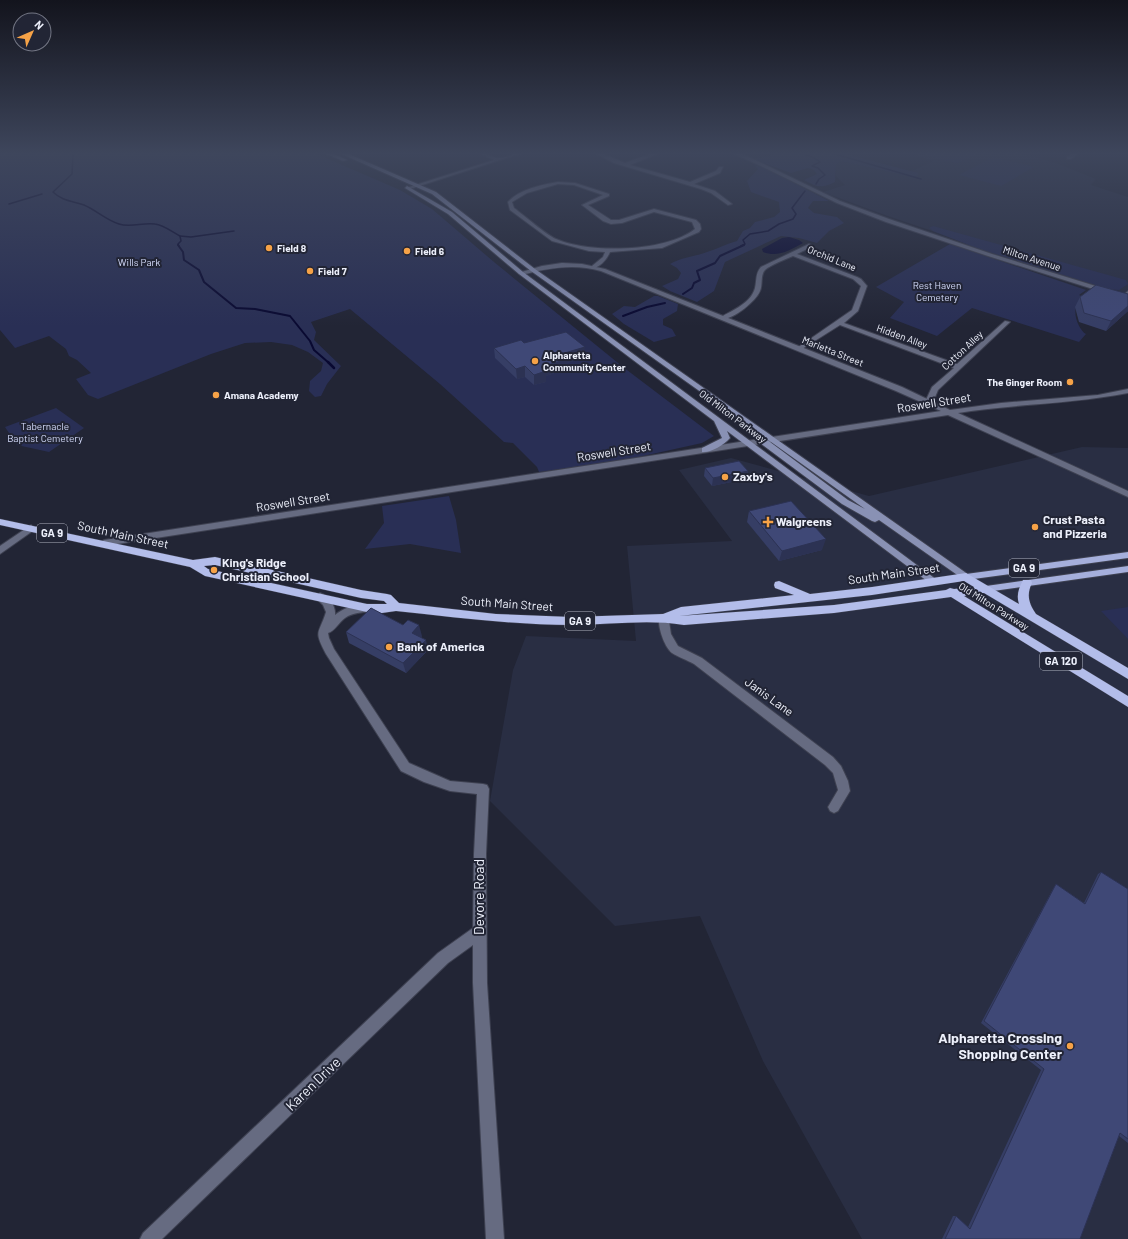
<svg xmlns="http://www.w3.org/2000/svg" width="1128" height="1239" viewBox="0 0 1128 1239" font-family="Barlow,sans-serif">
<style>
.built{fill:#292e43}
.green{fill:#292f55}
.water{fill:#090931}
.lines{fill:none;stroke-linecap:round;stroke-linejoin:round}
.stream-far2{stroke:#090931;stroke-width:1.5}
.stream-far1{stroke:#090931;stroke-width:2}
.stream{stroke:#090931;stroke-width:2.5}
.minor-casing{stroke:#3e4151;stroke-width:2}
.tertiary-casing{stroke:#3e4151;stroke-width:2}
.secondary-casing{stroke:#3e4151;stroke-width:2}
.primary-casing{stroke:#3e4151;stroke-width:2}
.trunk-casing{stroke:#3e4151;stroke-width:1}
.minor{fill:#666b81;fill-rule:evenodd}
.tertiary{fill:#666b81;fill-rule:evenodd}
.secondary{fill:#8991b4;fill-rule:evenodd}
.primary{fill:#a5afdc;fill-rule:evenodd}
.trunk{fill:#b3bdea;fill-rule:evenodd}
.wall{fill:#363e65}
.shaded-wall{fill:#2c3253}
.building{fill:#3f4876;stroke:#2c3253}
.poi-dot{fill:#f6a247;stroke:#222535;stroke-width:1.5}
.labels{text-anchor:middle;stroke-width:4;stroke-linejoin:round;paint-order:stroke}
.far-poi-label{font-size:10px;font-weight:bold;fill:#edf0fb;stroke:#222535;text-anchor:start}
.far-street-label{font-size:10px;fill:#edf0fb;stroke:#222535}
.far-park-label{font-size:10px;fill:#d5dcfb;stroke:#222535}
.shield{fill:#222535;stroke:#b0b3c0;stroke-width:1}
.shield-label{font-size:11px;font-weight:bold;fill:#edf0fb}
.street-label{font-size:12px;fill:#edf0fb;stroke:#222535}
.poi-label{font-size:12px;font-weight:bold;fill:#edf0fb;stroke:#222535;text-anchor:start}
.near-street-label{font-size:14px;fill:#edf0fb;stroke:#222535}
.near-poi-label{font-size:14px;font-weight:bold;fill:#edf0fb;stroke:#222535;text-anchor:end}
</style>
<rect width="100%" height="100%" fill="#222535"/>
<g class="built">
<polygon points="906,152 1016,152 1056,163 1096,179 1091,185 1128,197 1128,294 1015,259 885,215 823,192 845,185 836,176 836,165 841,161 903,175 934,161"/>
<polygon points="1082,447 1128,448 1128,1239 862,1239 763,1061 700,916 615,926 490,801 513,670 526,636 636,641 627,546 732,541 679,470 731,458 869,496"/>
</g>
<g class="green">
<polygon points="0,152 312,152 400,190 432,209 494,262 623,367 714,436 702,443 625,460 539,472 537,467 513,443 504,442 440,384 350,309 311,322 316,332 314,340 341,366 327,384 321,396 315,397 309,391 310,381 321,371 323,363 308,352 292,345 271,342 245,343 211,354 98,399 88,395 76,379 91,373 77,360 69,356 66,349 49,336 15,348 0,330"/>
<path d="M781,152H838L918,173V175L914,177L903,175L841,161L836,165L835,182C820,189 818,187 804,180L817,174L814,170L808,168L791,173L751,158L767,157Z"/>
<polygon points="917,152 981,152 958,163 942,160"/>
<polygon points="993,157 1034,167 1001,186 959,175"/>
<path d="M754,165L765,168L829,201H813L808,208L814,213L837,217L844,223L829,231L817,243L799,238L781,236L725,262L714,291L697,302L670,291L662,286L678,279L681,273L677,268L670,264C682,257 694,257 707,252C717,249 726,244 737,241L743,231L750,228L755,222L774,217L780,212L779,202L751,192L747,181L758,169Z"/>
<polygon points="933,226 1126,280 1128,284 1119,290 1108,289 979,249 933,231 929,228"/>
<path d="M950,244L1086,290L1079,295L1084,297C1082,300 1079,302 1077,305C1072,313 1079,330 1086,334L1079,342L972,308L937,336L890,318L904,302L876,287Z"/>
<polygon points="654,296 658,296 678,304 677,311 663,319 663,325 672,329 676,336 654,342 624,324 612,314 624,306 635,307"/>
<polygon points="56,408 84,428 49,452 17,445 5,427"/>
<polygon points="449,496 456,520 461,553 410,544 365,549 384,523 382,506"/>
<polygon points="1128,607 1128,639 1101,611"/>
</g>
<path class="water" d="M789,237L799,240L803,243C790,250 778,258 763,252L762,249L782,238Z"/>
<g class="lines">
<g class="stream-far2">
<path d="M70,152L73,154L72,174L53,192C62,201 73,201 84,205C96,210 106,220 119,224C131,228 143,222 155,224C164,225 172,232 180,236L181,241L178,244L179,246"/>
<polyline points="808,152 806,155 813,157 820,162 812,166 818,168 825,175 819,179 816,184"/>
<polyline points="828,152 921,179"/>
<polyline points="9,204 42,194"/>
<polyline points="180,236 191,237 234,231"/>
<polyline points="741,246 745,244 743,240 750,234 768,231 779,224 793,219 796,214 792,208 805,191"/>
</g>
<g class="stream-far1">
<polyline points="178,245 183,252 184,260 199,270 204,282 236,308 255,309 290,316 310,341 314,350 329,363"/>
<polyline points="683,294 692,288 694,283 700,280 697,271 715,263 720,256 744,245"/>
<polyline points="623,316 647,307 665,303"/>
</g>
<polyline class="stream" points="328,362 334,368"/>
<defs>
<g id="minor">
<path d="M477,152C485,152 492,158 499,158C508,158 516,152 525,152L410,189L406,188L494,160Z"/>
<polygon points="593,152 599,152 625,163 655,152 662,152 630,165 690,182 716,171 719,167 723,167 720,173 694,184 715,191 732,204 728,205 711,193 701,189 614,163"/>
<polygon points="1075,152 1080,152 1071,159 1067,159 1067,157"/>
<path d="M558,182L575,183L609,194V196L588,205L611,220H619L654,209L696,220L700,224L701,229L699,232L662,248L610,252C607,259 600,268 592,268V266L603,257L605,252L589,251L552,241L510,210L508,202C520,189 541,185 558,182ZM558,184L574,185L603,195L582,205L603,221L611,224L622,223L654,212L692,222L695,229C666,252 590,254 556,239C545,234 525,216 514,208L512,202L527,193Z"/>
<path d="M809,244L811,245V247L797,254L857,277L861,279L867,286L858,311L844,323L957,364L1005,321L1010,322L938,390L933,402L929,404L925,402L932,387L954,368L840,325L802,349L797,348L852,310L861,286L853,279L793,256C786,259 770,265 765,270C760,275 763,285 760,291C756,301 732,321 721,319V317C733,310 751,303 755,288C757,280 755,274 761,267Z"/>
<polygon points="1128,291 1128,296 1126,298 1122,298 1122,296"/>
<path d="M320,593C329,596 336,606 335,615C343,608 360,602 370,605L372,608L370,611C362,613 353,612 345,618C339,622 335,631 328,633L329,638L334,649L409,763L450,781L483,784L487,785L489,789L486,854L487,983L504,1239H486L473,983V945L448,963L162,1239H140L143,1233L438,953L473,928L474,854L477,794L450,791L424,782L401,771L326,654C313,629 319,635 326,612L323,605L315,597Z"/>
<path d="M664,614L668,615L671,634L678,646L702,658L833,757L841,766L848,781L850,791L838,811L834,813L830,811L828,807L838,790L833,773L825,765L694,664C687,660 678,657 672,653C664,647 656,623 660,615Z"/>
</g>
<g id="tertiary">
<polygon points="730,152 737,152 749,157 840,201 889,219 992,254 1128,296 1128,300 988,256 886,222 837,203 761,166"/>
<path d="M562,263L582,264L605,269L902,387L950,410L1001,403L1098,395L1128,389V393C1072,404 1014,404 958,413L1128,491V497L948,415L104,546L99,543L104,540L941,411L896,391L601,271C574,263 548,268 521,275L518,273L542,266Z"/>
<polygon points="31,525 35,528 34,530 0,554 0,546"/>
</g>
<g id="secondary">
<polygon points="322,152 329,152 347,160 343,161"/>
<polygon points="337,152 344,152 436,192 535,269 969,575 971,577 969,579 963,579 879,520 875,522 872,521 842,504 760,443 760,439 766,439 848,500 865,509 531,271 432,194"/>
<path d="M407,186L452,212L523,272L937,580L939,582L937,584H931L727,431L730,438C724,445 711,453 702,452V448L722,438L714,421L519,274L448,214L405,188Z"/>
</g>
<g id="primary">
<polygon points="1128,552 1128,558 966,580 961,577 966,574"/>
<polygon points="1128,566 1128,572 986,592 981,589 986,586"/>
</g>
<path id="trunk" d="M0,519L193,560L215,557L361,590L387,594L391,595L399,603L496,614L571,617L663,614L681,607L794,595L775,588L774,585L775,582L779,581L810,594L872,587L966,573L1019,604C1016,595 1019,588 1023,580H1031L1032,583C1026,595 1029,604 1036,614L1128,668V679L984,593L964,596L1128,696V707L951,597L834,613L684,625C647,619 609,625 572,625C513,625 454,617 396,611L382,613L367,612L205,576L190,567L0,525ZM215,565L361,598L384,601L387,604H367L208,569L204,566ZM964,581L974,587L954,589L950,588L946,590L834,605L679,616L872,595Z"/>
</defs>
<use href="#minor" class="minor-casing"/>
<use href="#tertiary" class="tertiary-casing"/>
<use href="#secondary" class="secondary-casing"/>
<use href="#primary" class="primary-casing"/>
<use href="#trunk" class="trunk-casing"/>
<use href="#minor" class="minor"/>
<use href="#tertiary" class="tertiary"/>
<use href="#secondary" class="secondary"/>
<use href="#primary" class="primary"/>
<use href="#trunk" class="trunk"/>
</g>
<g class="wall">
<polygon points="1128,294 1128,311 1106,331 1079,322 1075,307 1080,297"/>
<polygon points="494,348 584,358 567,363 566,369 546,376 546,382 534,385 525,377 517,379 495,358"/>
<polygon points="705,468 748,471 746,479 712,486 704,476"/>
<polygon points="749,511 822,550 779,561 747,522"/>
<polygon points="346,632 422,636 421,637 428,650 406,673 349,643"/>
<polygon points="1101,872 1128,889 1128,1143 1119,1136 1080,1239 942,1239 953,1216 956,1216 968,1227 1041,1070 981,1023 1054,887 1056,884 1084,903 1098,874"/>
</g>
<g class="shaded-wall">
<polygon points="1128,306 1128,311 1106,331 1111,321"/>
<polygon points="585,347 584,358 567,363 566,369 546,376 546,382 534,385 534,375 541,367 561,354"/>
<polygon points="525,366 525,377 517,379 516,369"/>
<polygon points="748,471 746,479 712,486 713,478"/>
<polygon points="826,539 822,550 779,561 782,551"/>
<polygon points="419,625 422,636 415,643 412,633"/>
<polygon points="426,640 428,650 406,673 403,663"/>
</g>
<g class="building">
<polygon points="1096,285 1128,294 1128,306 1111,321 1084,313 1080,297"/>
<polygon points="566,332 585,347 561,354 567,359 541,367 546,371 534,375 525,366 516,369 494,348 521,340 524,343"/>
<polygon points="739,461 748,471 713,478 705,468"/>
<polygon points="791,501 826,539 782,551 749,511"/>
<polygon points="371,608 403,625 408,620 419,625 412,633 426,640 403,663 346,632"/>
<polygon points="1101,872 1128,889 1128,1139 1120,1133 1080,1239 945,1239 956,1216 970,1229 1044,1069 984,1021 1056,884 1085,904"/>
</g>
<linearGradient id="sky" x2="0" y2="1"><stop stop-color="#13141d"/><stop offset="0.47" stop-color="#3e465c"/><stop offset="1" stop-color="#3e465c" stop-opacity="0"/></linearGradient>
<rect width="1128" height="326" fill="url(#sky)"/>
<g class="poi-dot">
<circle cx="269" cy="248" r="4"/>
<circle cx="407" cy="251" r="4"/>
<circle cx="310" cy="271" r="4"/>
<circle cx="535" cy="361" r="4"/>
<circle cx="1070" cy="382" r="4"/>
<circle cx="216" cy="395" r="4"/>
<circle cx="725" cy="477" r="4"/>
<path d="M766 516h4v4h4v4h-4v4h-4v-4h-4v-4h4z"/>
<circle cx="1035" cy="527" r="4"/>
<circle cx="214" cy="570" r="4"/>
<circle cx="389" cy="647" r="4"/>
<circle cx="1070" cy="1046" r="4"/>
</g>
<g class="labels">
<g class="far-poi-label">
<text x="277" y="252">Field 8</text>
<text x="415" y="255">Field 6</text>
<text x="318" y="275">Field 7</text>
<text x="543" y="359">Alpharetta<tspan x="543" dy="12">Community Center</tspan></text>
<text x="1062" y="386" text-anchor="end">The Ginger Room</text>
<text x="224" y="399">Amana Academy</text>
</g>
<g class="far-street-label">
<text transform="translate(832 258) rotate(22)" y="4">Orchid Lane</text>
<text transform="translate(1032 258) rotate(18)" y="4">Milton Avenue</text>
<text transform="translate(902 336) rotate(20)" y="4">Hidden Alley</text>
<text transform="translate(962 350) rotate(-43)" y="4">Cotton Alley</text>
<text transform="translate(833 351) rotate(22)" y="4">Marietta Street</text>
<text transform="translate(733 416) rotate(37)" y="4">Old Milton Parkway</text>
<text transform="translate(994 606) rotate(32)" y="4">Old Milton Parkway</text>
</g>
<g class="far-park-label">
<text x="139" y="266">Wills Park</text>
<text x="937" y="289">Rest Haven<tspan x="937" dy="12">Cemetery</tspan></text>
<text x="45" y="430">Tabernacle<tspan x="45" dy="12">Baptist Cemetery</tspan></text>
</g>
<g class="shield">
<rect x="37" y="524" width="30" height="18" rx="3"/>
<rect x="1009" y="559" width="30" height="18" rx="3"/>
<rect x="565" y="612" width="30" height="18" rx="3"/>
<rect x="1040" y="652" width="42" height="18" rx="3"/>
</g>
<g class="shield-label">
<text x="52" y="537">GA 9</text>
<text x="1024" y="572">GA 9</text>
<text x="580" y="625">GA 9</text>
<text x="1061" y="665">GA 120</text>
</g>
<g class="street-label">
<text transform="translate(934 403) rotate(-9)" y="4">Roswell Street</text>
<text transform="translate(614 452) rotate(-9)" y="4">Roswell Street</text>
<text transform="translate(293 502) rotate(-9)" y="4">Roswell Street</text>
<text transform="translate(123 535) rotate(12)" y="4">South Main Street</text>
<text transform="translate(894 574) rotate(-8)" y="4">South Main Street</text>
<text transform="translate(507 604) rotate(4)" y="4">South Main Street</text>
<text transform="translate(769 697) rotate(36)" y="4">Janis Lane</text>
</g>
<g class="poi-label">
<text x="733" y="481">Zaxby's</text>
<text x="1043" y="524">Crust Pasta<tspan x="1043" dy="14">and Pizzeria</tspan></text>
<text x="776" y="526">Walgreens</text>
<text x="222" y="567">King's Ridge<tspan x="222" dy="14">Christian School</tspan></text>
<text x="397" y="651">Bank of America</text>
</g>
<g class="near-street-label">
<text transform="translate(479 897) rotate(-90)" y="5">Devore Road</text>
<text transform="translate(313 1084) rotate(-44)" y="5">Karen Drive</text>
</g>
<g class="near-poi-label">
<text x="1062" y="1043">Alpharetta Crossing<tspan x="1062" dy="16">Shopping Center</tspan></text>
</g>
</g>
<g transform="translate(32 32) rotate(45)"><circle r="19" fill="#222535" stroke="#737684"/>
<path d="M0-3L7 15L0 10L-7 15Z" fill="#f6a247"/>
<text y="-6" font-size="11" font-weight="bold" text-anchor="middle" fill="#edf0fb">N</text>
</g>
</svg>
